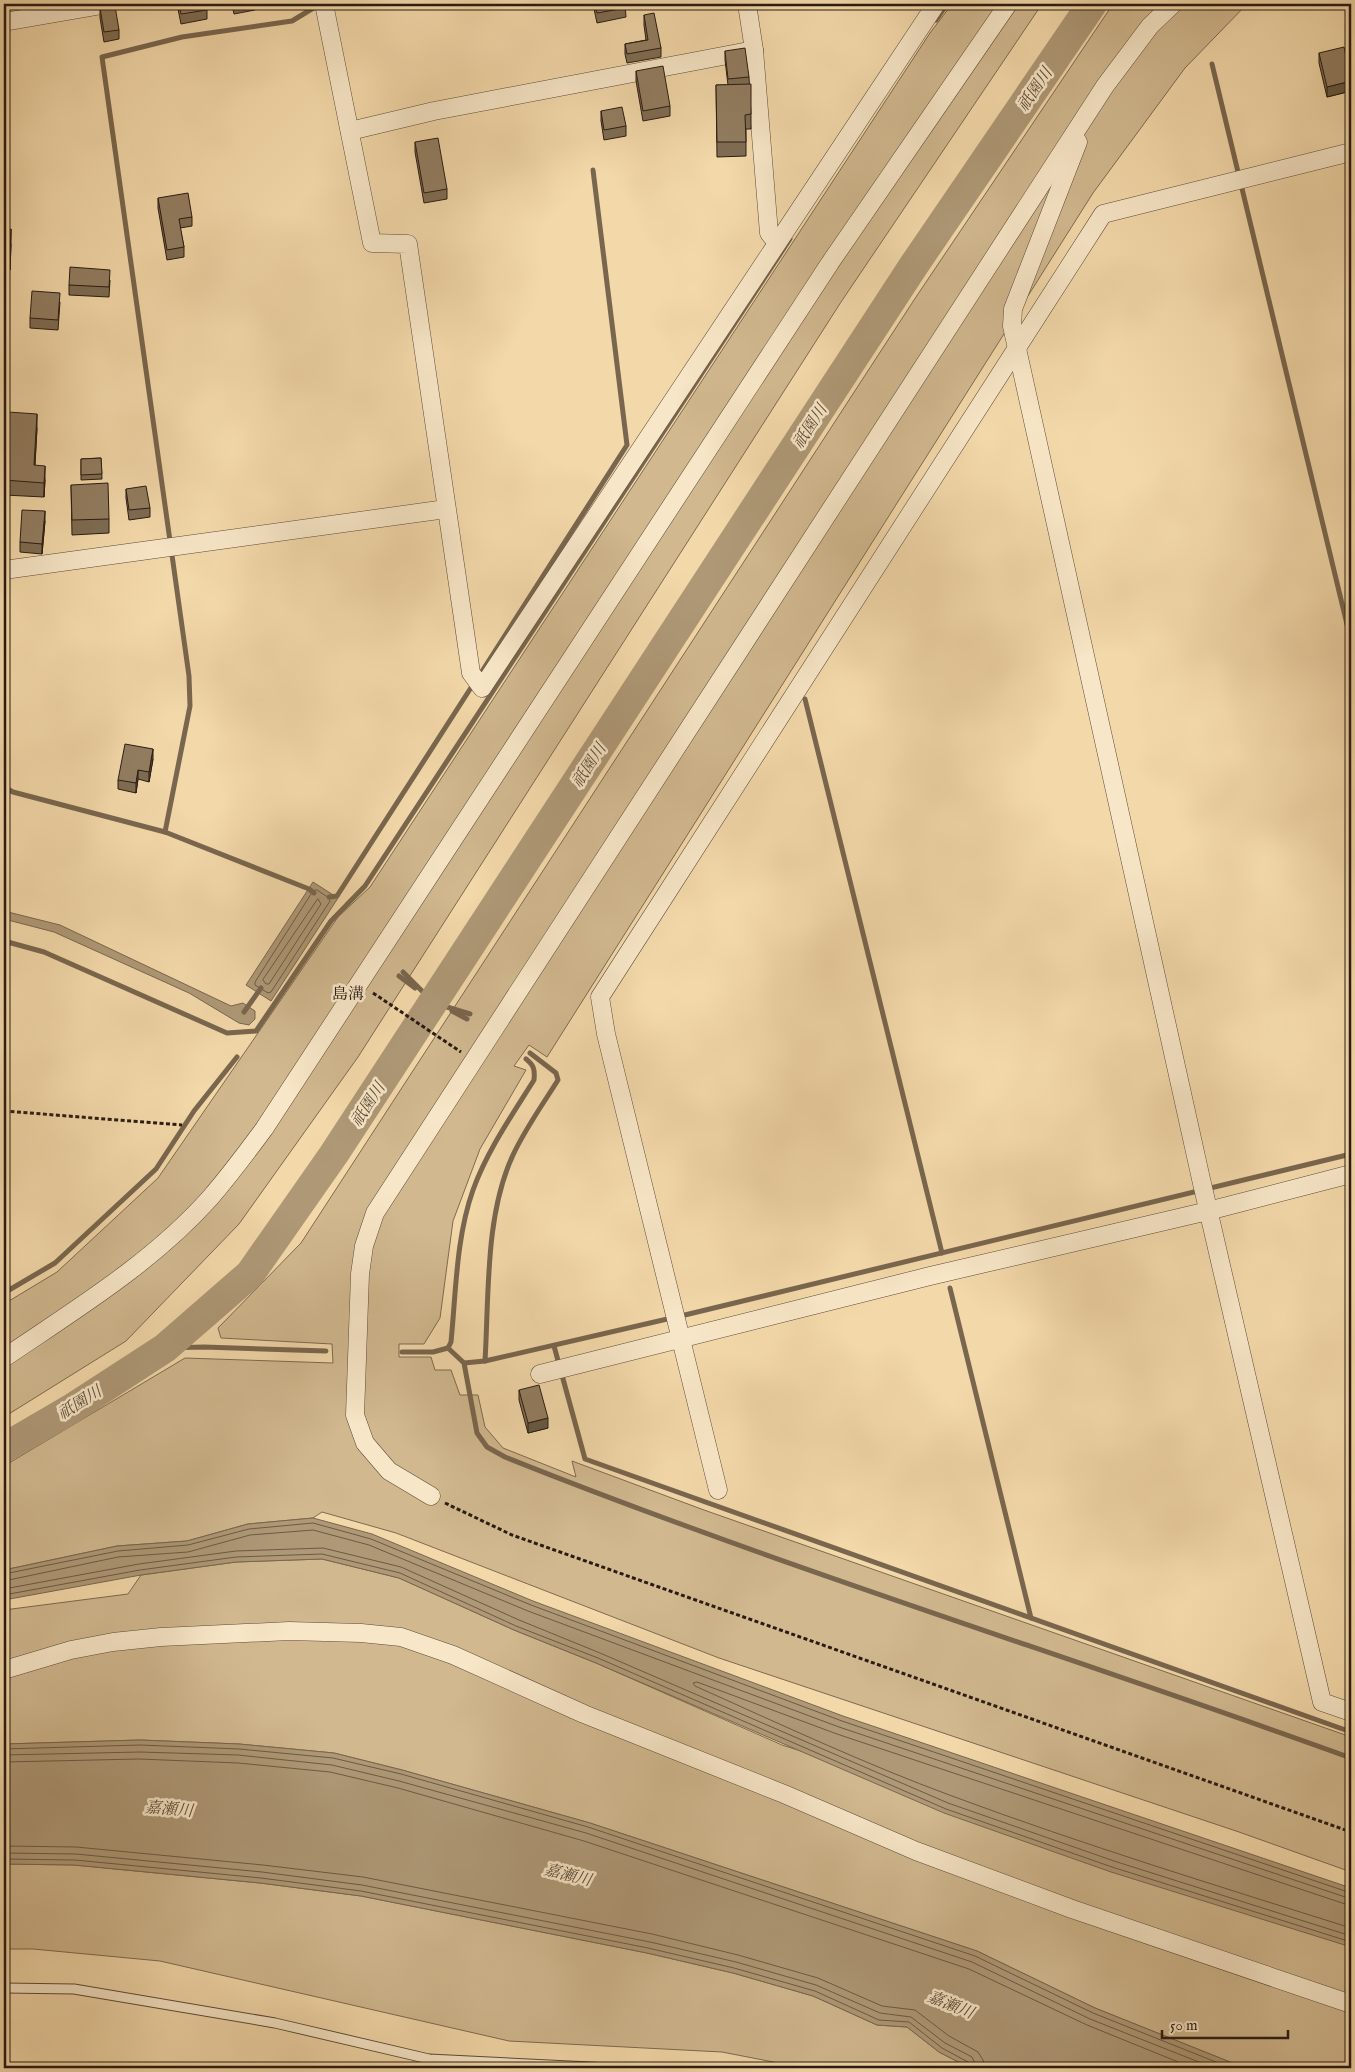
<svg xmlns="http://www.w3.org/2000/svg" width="1355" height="2072" viewBox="0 0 1355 2072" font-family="'IM FELL English','Noto Serif JP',serif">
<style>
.green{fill:#d1b88f;stroke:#7d6a50}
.water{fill:#ae9876;stroke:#79664e}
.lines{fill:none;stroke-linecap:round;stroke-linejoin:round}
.shore{stroke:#6c5a44;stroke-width:1}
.stream{stroke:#79664e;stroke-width:5}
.river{stroke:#ae9876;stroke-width:30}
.service-casing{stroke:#5c4a38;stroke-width:11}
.minor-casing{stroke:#5c4a38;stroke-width:19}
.path{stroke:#291b12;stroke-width:3;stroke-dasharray:4 2.5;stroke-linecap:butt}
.service{stroke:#f7e6c7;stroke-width:9}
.minor{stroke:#f7e6c7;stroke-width:18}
.wall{fill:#7e6c53;stroke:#291b12}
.shaded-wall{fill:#665844;stroke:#291b12}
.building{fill:#927d61;stroke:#291b12}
.labels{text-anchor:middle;stroke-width:5;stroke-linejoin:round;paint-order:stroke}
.water-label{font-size:16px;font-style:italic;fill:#5e4d3a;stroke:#f7e6c7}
.neighbourhood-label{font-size:16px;fill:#291b12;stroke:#f7e6c7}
</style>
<rect width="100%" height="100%" fill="#f3d8a9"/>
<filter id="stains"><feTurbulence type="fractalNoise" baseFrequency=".004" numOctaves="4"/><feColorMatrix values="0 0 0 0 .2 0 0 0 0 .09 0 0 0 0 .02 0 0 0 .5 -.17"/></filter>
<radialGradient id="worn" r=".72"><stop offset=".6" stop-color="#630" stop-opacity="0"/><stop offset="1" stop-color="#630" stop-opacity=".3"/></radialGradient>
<g class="green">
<polygon points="952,4 1042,4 841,302 358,1057 239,1224 126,1341 4,1417 4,1304 57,1272 158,1178 338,917 370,887 930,33"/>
<polygon points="1113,4 1247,4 1185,68 1093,193 547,1057 529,1045 514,1066 526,1070 480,1149 453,1221 440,1318 424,1344 399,1344 399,1357 431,1357 435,1370 451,1370 460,1395 478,1395 485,1427 503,1448 576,1477 572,1461 704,1510 1351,1737 1351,1872 1239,1832 719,1658 396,1533 322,1512 313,1518 248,1524 187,1541 117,1546 4,1570 4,1466 185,1358 333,1363 332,1344 221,1338 218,1328 301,1243 914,300"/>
<polygon points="322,1559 399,1578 514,1630 596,1663 782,1745 1351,1926 1351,2068 1245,2068 1095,2008 977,1951 590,1823 402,1770 334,1753 239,1744 140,1740 4,1744 4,1610 128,1594 141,1575 236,1562"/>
<polygon points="4,1864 74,1865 260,1883 361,1896 647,1953 733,1973 813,1996 877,2025 907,2027 939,2052 970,2068 804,2068 722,2052 509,2041 160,1961 33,1949 4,1949"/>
</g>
<g class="water">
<polygon points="313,882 338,898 271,1001 246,985"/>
<polygon points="4,911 60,925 231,1006 243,1003 255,1011 255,1019 249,1025 239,1023 189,993 54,932 4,919"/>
<polygon points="313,1518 372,1534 533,1601 843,1716 1351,1888 1351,1947 1111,1872 944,1813 596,1663 514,1630 399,1578 322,1559 236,1562 141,1575 4,1600 4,1570 117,1546 187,1541 248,1524"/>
<polygon points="140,1740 239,1744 334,1753 402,1770 590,1823 977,1951 1095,2008 1245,2068 970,2068 939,2052 907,2027 877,2025 813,1996 733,1973 647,1953 361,1896 260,1883 74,1865 4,1864 4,1744"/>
</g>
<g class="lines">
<g class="shore">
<polygon points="317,890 329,898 330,901 271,992 268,993 255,985 255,982 313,891"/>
<polygon points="318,899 321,904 269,984 266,984 263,980"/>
<polyline points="4,1574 118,1551 188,1545 249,1529 313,1523 371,1539 531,1605 842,1721 1351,1893"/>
<polyline points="4,1581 118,1557 188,1552 250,1535 313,1530 369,1545 528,1611 839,1727 1351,1899"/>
<polyline points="4,1589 139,1564 236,1551 323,1548 401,1567 519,1620 600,1653 948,1803 1114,1861 1351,1936"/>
<polyline points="4,1595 140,1570 236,1557 322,1554 400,1573 516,1626 598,1658 946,1809 1112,1867 1351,1942"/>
<polyline points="4,1749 140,1745 239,1749 333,1758 401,1774 588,1827 975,1956 1093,2013 1231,2068"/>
<polyline points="4,1755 140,1752 238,1755 332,1765 399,1781 586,1833 972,1962 1090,2019 1214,2068"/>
<polyline points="4,1762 139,1759 238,1763 330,1772 398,1788 584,1841 969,1969 1087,2025 1193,2068"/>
<polyline points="4,1846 76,1847 263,1865 363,1877 652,1934 738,1955 818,1978 882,2006 915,2010 949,2036 978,2052 983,2060 985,2068"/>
<polyline points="4,1853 76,1854 262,1872 362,1885 650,1942 736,1962 816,1985 880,2013 911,2017 945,2043 972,2057 977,2068"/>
<polyline points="4,1859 75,1860 261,1878 361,1891 648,1948 734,1968 815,1991 879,2020 909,2022 942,2048 968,2062 971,2068"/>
<path d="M1351,1906L837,1734L697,1682L693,1683L695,1686C780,1724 865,1764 952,1796C1084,1845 1218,1886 1351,1928"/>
</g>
<g class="stream">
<polyline points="936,20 947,4"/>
<polyline points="1212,64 1351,641"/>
<polyline points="479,676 627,445 593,170"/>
<polyline points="805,699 942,1253"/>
<polyline points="4,787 13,792 165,832 309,889 314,893"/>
<polyline points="165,832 190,706 189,676 102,57 182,37 292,21 315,7 322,5"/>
<polyline points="329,897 337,896 474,683"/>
<polyline points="4,941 44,952 227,1033 256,1031 331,921 365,886 790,239"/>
<polyline points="403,972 434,1003 470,1014"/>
<polyline points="399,976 415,988"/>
<polyline points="452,1011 467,1019"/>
<polyline points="244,1012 261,988"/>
<path d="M530,1053L556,1073L558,1080C543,1104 525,1129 513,1155C485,1215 489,1295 485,1361L689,1314L1351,1154"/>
<polyline points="950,1288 1031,1618"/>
<polyline points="4,1293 55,1263 156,1169 194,1111 237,1057"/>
<polyline points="554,1346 585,1459 1351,1732"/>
<polyline points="165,1348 204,1347 326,1351"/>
<path d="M448,1348L464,1363L477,1433L487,1447L505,1457C783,1568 1070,1656 1351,1758"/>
<path d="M448,1348L451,1342C456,1292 456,1238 473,1190C487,1151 512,1115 534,1080C535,1070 534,1065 526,1059"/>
<polyline points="402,1352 433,1352 448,1348"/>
<polyline points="464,1363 485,1361"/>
</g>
<polyline class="river" points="4,1448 71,1409 165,1348 250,1274 334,1154 914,265 1092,4"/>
<defs>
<polyline id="service" points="4,1988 74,1989 275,2023 429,2059 611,2068"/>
<g id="minor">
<polyline points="324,4 372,243 408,244 471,673 482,688 936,4"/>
<polyline points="747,4 754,50 769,233 777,243"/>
<polyline points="4,22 108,4"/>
<polyline points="350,131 434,111 754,50"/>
<polyline points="1078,142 1013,309 1012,326 1201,1179 1322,1702 1351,1712"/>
<polyline points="4,570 446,509"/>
<path d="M4,1358C76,1309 152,1263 210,1198C229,1176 247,1152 264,1129L830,263L1008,4"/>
<polyline points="540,1374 930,1276 1208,1211 1351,1174"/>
<polyline points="718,1490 606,1034 600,997 1103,214 1351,152"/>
<polyline points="431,1496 389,1471 365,1443 355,1415 360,1274 364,1246 375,1213 1105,86 1150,26 1173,4"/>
<polyline points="4,1670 71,1650 113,1642 161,1637 289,1631 361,1633 401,1637 453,1655 584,1714 784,1794 916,1851 1072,1909 1351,2004"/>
</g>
</defs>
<use href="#service" class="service-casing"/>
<use href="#minor" class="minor-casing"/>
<g class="path">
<polyline points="373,993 461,1052"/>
<polyline points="4,1111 182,1125"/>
<polyline points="445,1503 512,1535 1351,1832"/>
</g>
<use href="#service" class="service"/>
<use href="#minor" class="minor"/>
</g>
<g class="wall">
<polygon points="177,4 206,4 207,10 207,19 181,24"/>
<polygon points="232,4 255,4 255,10 234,14"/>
<polygon points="593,4 625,4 626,17 597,23"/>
<polygon points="100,8 119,30 119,39 104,42 100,18"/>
<polygon points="644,15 661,48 661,57 627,63 625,54 625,44 646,40 644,25"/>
<polygon points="725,51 749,77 751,114 751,129 746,129 746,156 717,157 716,85 728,85 725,60"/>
<polygon points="1319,53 1351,78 1351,91 1327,97 1319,63"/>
<polygon points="636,71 670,106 670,116 643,121 636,81"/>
<polygon points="601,111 626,126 626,136 604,140 601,121"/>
<polygon points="415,142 447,189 447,199 424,203 415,152"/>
<polygon points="158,198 192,217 192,226 180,228 184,247 184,257 167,260 158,208"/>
<polygon points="4,229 11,244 10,270 4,270"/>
<polygon points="110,280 109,297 69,295 69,285"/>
<polygon points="60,302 58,330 30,328 30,318"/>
<polygon points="37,428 35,465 45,480 44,497 4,495 4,477"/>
<polygon points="101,458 102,479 81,480 81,459"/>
<polygon points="71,485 109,519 109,533 72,535"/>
<polygon points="126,489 150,508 150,517 129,520 126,498"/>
<polygon points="45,521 42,554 20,552 20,542"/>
<polygon points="153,759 149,782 138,779 136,793 118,789 118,780"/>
<polygon points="519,1390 548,1428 528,1433 519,1400"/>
</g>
<g class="shaded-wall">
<polygon points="1351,81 1351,91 1327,97 1327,87"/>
<polygon points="11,229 11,244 10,270 10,255"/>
<polygon points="37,414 37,428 34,480 34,465"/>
<polygon points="45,466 45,480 44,497 44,483"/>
<polygon points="45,511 45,521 42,554 42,544"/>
<polygon points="153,749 153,759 149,782 149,772"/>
<polygon points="138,770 138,779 136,793 136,783"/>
<polygon points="6,821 6,831 4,867 4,858"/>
<polygon points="548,1418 548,1428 528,1433 528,1423"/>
</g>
<g class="building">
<polygon points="179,4 206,4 207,10 181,14"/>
<polygon points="595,4 625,4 626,8 597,13"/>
<polygon points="115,6 119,30 104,32 100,8"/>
<polygon points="654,13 661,48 627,54 625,44 648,40 644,15"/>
<polygon points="1344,47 1351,78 1351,81 1327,87 1319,53"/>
<polygon points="745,48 749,77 728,79 725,51"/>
<polygon points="663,66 670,106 643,111 636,71"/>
<polygon points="751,84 751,114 745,115 746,142 717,142 716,85"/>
<polygon points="622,107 626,126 604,130 601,111"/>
<polygon points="438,138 447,189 424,193 415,142"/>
<polygon points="188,193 192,217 179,219 184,247 167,250 158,198"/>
<polygon points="4,229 11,229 10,255 4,255"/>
<polygon points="70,267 110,270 109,287 69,285"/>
<polygon points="32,291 60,293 58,320 30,318"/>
<polygon points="8,412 37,414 34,465 45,466 44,483 4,480"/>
<polygon points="101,458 102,474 81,475 81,459"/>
<polygon points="108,483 109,519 72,520 71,485"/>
<polygon points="146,486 150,508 129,510 126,489"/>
<polygon points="22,510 45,511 42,544 20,542"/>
<polygon points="125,744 153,749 149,772 138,770 136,783 118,780"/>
<polygon points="4,821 6,821 4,858"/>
<polygon points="539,1385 548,1418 528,1423 519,1390"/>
</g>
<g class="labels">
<g class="water-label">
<text transform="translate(1034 89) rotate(-56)" y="6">祇園川</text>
<text transform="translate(809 426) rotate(-57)" y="6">祇園川</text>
<text transform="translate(588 765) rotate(-57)" y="6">祇園川</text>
<text transform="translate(367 1104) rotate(-57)" y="6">祇園川</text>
<text transform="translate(79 1402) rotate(-32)" y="6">祇園川</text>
<text transform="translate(169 1808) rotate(5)" y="6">嘉瀬川</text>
<text transform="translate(568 1874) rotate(14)" y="6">嘉瀬川</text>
<text transform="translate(951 2004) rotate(22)" y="6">嘉瀬川</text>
</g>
<g class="neighbourhood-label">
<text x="348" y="999">島溝</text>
</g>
</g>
<rect width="1355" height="2072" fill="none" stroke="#f3d8a9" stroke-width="20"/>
<rect x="5" y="5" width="1345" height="2062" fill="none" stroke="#291b12" stroke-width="2.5"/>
<rect x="10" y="10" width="1335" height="2052" fill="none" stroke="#291b12"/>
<path d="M1162 2030v8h126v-8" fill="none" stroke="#291b12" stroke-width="2.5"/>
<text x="1170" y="2030" font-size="15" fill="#291b12" stroke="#f7e6c7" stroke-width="4" paint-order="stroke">50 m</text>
<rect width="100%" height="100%" filter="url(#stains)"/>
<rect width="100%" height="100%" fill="url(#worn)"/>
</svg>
